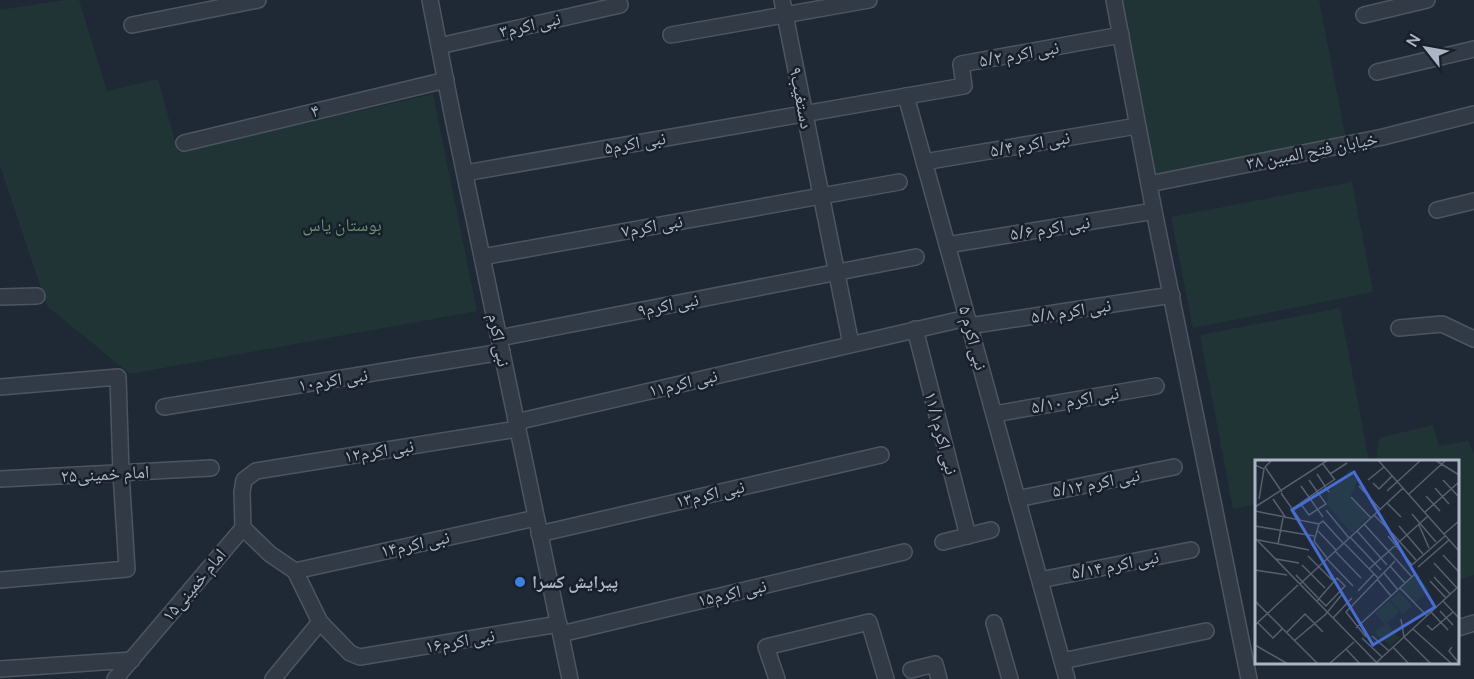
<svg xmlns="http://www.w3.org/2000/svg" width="1474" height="679" viewBox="0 0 1474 679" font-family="Manrope,'Noto Naskh Arabic',sans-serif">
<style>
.green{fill:#203436}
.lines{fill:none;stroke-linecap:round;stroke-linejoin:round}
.minor-casing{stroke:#4d5561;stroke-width:18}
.minor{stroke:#323a46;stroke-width:15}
.shop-dot{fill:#3f7fe0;stroke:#181f2a;stroke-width:2}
.labels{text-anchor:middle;stroke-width:5;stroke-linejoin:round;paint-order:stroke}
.street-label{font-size:18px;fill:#acb5c3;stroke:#181f2a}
.park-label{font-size:18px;fill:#64936f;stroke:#181f2a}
.poi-label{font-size:18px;font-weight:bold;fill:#acb5c3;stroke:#181f2a;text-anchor:start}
.inset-road{fill:none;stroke:#57606e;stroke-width:1.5}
.view{fill:#486dd2;fill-opacity:0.15;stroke:#486dd2;stroke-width:3}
.inset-edge{fill:none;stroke:#acb5c3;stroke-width:3}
</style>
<rect width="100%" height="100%" fill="#1f2835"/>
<g class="green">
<polygon points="65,0 79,0 107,91 158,79 178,152 433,94 477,311 130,374 47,306 0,166 0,10"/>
<polygon points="1111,0 1319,0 1346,139 1152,177"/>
<polygon points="1352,182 1373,292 1193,328 1171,217"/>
<polygon points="1340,308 1369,461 1256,462 1256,504 1233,509 1200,335"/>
<polygon points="1433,425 1439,446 1468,441 1474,454 1474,575 1458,580 1458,462 1376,461 1379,438"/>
</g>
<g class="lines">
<defs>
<g id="minor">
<polyline points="430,0 452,113 570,679"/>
<polyline points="782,0 851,344"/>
<polyline points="1114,0 1154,211 1249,679"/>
<polyline points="1364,15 1427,0"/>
<polyline points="132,25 258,0"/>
<polyline points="671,35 869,0"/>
<polyline points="439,46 620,5"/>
<polyline points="1377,72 1474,49"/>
<polyline points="906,96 1067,679"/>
<polyline points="184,143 446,80"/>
<polyline points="924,162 1137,126"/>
<polyline points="465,173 964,86 961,64 1121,35"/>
<polyline points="1149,184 1383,137 1474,114"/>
<polyline points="1437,210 1474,201"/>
<polyline points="947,245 1154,211"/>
<polyline points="482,257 899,182"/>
<polyline points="0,297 37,296"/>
<polyline points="969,326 1172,295"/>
<polyline points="1399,328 1442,324 1474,339"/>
<polyline points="915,329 968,536"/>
<polyline points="499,338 916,257"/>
<polyline points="0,387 118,377 121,473 127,569 0,580"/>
<polyline points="164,407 502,352"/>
<polyline points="994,414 1156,386"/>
<polyline points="516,422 967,318"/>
<polyline points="0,479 211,468"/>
<polyline points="1017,499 1174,467"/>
<polyline points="243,528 270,554 295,571 320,622 350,653 360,657 559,624"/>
<polyline points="539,534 881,455"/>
<polyline points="943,542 991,530"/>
<polyline points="295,571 536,518"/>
<polyline points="1040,580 1191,550"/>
<polyline points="994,623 1010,679"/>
<polyline points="1458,628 1474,623"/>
<polyline points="561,634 904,552"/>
<polyline points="1062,661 1206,631"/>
<polyline points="0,669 132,660"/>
<polyline points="911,670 935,664 939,679"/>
<polyline points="115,679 243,528 242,492 244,480 256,471 517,429"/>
<polyline points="273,679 320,622"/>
<polyline points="777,679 766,647 869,622 886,679"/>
</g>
</defs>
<use href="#minor" class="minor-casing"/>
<use href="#minor" class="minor"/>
</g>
<circle class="shop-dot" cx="520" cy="582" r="6"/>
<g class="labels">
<g class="street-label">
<text transform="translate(530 25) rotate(-13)" y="6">نبی اکرم۳</text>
<text transform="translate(1019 54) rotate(-10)" y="6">نبی اکرم ۵/۲</text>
<text transform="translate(801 98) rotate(79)" y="6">دستغیب۹</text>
<text transform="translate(315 111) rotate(-14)" y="6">۴</text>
<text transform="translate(635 143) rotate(-10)" y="6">نبی اکرم۵</text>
<text transform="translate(1030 144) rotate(-10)" y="6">نبی اکرم ۵/۴</text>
<text transform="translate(1312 151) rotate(-11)" y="6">خیابان فتح المبین ۳۸</text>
<text transform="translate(652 226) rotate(-10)" y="6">نبی اکرم۷</text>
<text transform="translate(1050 228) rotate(-9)" y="6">نبی اکرم ۵/۶</text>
<text transform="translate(668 305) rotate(-11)" y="6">نبی اکرم۹</text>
<text transform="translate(1071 311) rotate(-9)" y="6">نبی اکرم ۵/۸</text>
<text transform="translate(973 338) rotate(75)" y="6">نبی اکرم ۵</text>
<text transform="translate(499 340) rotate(79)" y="6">نبی اکرم</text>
<text transform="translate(333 380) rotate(-9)" y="6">نبی اکرم۱۰</text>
<text transform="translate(683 383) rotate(-13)" y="6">نبی اکرم۱۱</text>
<text transform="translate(1075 400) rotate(-10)" y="6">نبی اکرم ۵/۱۰</text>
<text transform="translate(941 433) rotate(75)" y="6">نبی اکرم۱۱/۱</text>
<text transform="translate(379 451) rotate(-9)" y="6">نبی اکرم۱۲</text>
<text transform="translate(105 474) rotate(-3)" y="6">امام خمینی۲۵</text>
<text transform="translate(1096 483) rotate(-11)" y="6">نبی اکرم ۵/۱۲</text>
<text transform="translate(710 494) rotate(-13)" y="6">نبی اکرم۱۳</text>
<text transform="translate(415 544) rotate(-12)" y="6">نبی اکرم۱۴</text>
<text transform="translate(1115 565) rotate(-11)" y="6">نبی اکرم ۵/۱۴</text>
<text transform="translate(194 585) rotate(-50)" y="6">۱۵امام خمینی</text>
<text transform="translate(732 593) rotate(-13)" y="6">نبی اکرم۱۵</text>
<text transform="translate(460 641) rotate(-10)" y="6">نبی اکرم۱۶</text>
</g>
<g class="park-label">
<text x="342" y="231">بوستان یاس</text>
</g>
<g class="poi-label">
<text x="532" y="588">پیرایش کسرا</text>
</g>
</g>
<g transform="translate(1255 460)">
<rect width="204" height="204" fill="#1f2835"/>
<path d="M95,9L103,19L95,37L114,57L97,73L72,45L73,33ZM160,114L175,130L160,143L146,128ZM144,132L157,146L148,154L135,140ZM134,141L145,152L132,163L144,178L135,186L119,172L130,165L120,153Z" fill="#203436"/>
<path class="inset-road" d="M17,0L10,7L27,32M123,0L204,91M180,0L204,15M68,4L80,20M0,5L9,9L4,39M62,14L74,32M75,14L92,3M113,20L129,7M188,20L203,36M118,23L124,29L137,16M46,26L68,57M104,26L125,49M180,28L194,44M132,31L166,0M26,33L45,60M154,34L191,0M171,36L185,51M96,37L116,58M18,39L31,58M45,43L54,55L71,44L54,20M132,43L146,57M0,47L73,0M37,49L80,19M71,50L94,78M0,51L64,64L68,61L88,83M170,52L204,22M157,54L181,82M119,55L133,69M64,64L59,81L72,98M109,64L157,117M164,65L174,88M0,66L59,76M144,66L168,94M63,71L81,90M102,71L132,105M137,73L161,100M189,74L204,61M133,76L157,105L190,76M95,77L126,110M0,78L123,204M3,80L54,90M89,83L123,118M23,84L28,58M80,91L106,118M188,95L204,112M53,96L77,120M21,99L44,103M72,99L98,126M179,103L202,128M47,105L70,128M135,106L150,123M163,107L194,80M114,109L173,56M0,110L32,115M129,113L143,130M41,115L63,138M179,117L195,134M122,119L136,136M175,121L191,138M45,124L148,28M145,128L172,156M103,131L119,114M0,141L63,204M62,141L82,118L90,126L71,146L64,139M188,141L204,158M185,151L198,165M176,152L193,170M78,158L97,138M146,159L149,177L176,204M3,163L18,178L28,168M0,165L43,125M172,165L177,170L198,152M101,168L160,114M158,169L197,204M32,172L50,154L68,172M117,176L134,191M111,177L91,152L140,101M107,178L127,197M40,180L71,154L88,133M0,185L33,204M138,187L154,204M197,187L194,191L204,203M91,189L105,204M122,202L204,126M74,204L99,182"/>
<path class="view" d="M99,12L180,147L118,185L37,50Z"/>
<rect width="204" height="204" class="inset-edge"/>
</g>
<g transform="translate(1426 48) rotate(301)" stroke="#181f2a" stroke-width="4.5" paint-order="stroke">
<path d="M0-4.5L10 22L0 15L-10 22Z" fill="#acb5c3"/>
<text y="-9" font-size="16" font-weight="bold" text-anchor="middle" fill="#acb5c3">N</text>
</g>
</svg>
